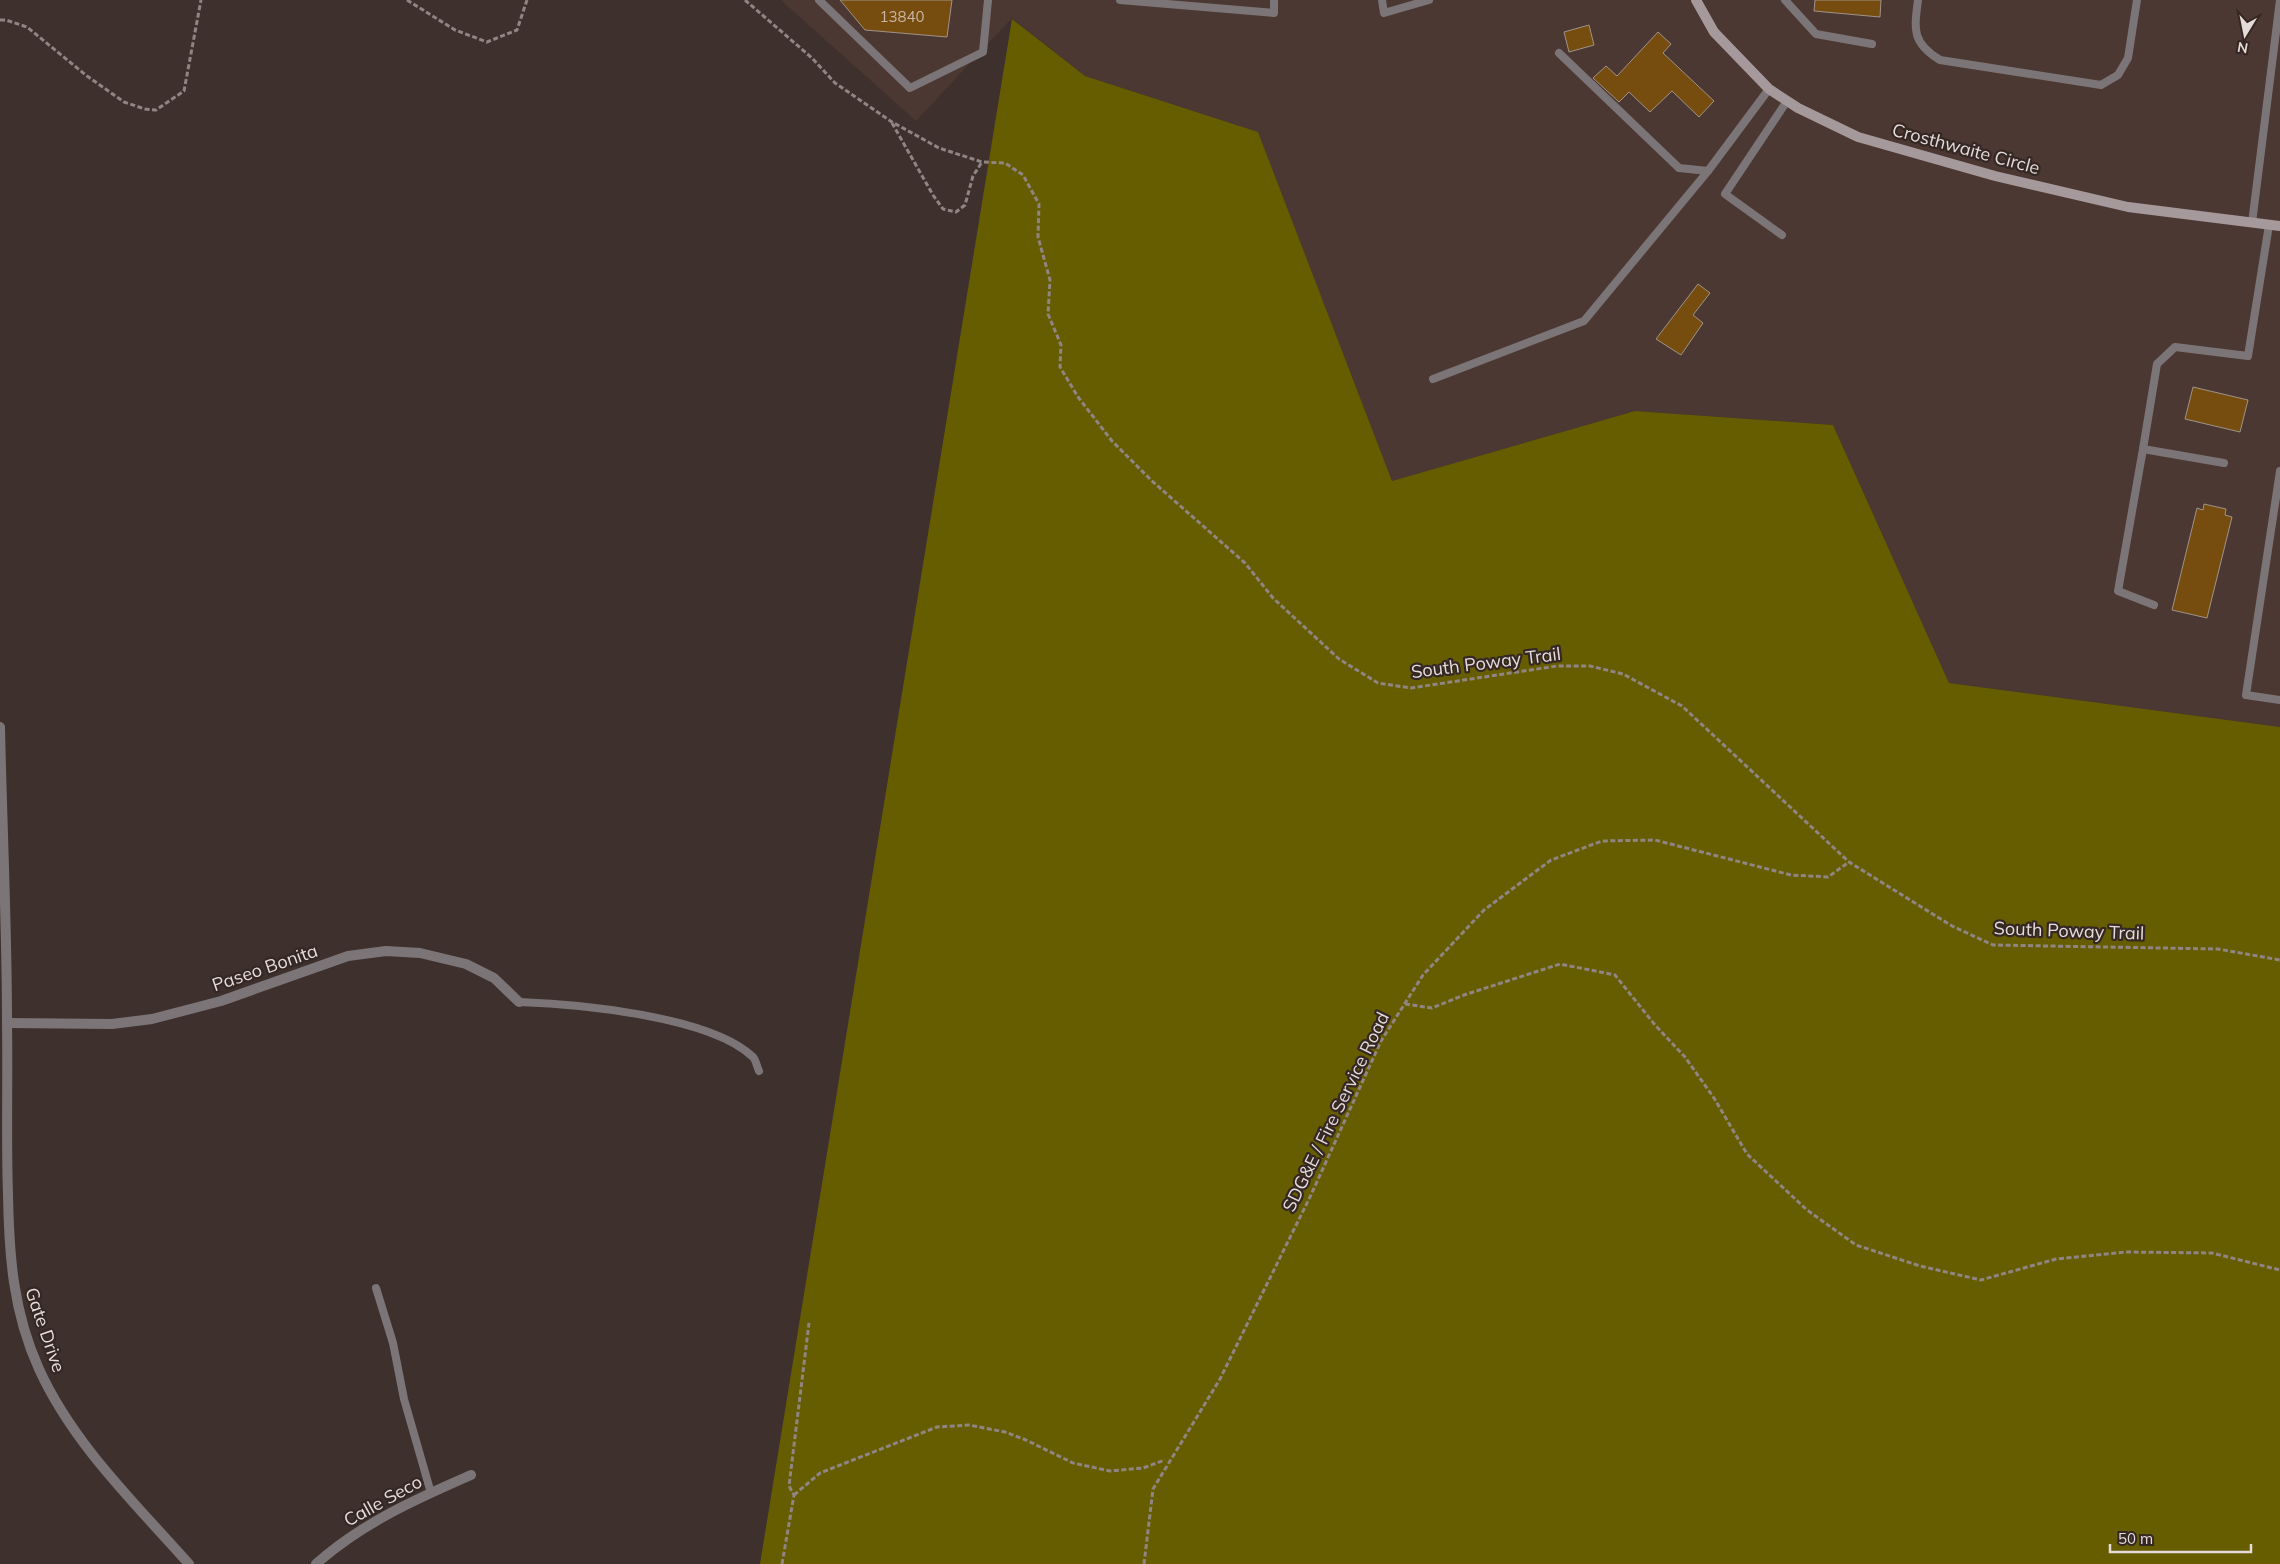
<svg xmlns="http://www.w3.org/2000/svg" width="2280" height="1564" viewBox="0 0 2280 1564" font-family="Mulish,sans-serif">
<style>
.built{fill:#4c3832}
.green{fill:#665d00}
.building{fill:#774c0f;stroke:#9e9489}
.lines{fill:none;stroke-linecap:round;stroke-linejoin:round}
.path{stroke:#908582;stroke-width:3;stroke-dasharray:5 2.5;stroke-linecap:butt}
.lane{stroke:#7c7577;stroke-width:8}
.street{stroke:#7c7577;stroke-width:10}
.secondary{stroke:#a5999b;stroke-width:10}
.labels{text-anchor:middle;stroke-width:4.5;stroke-linejoin:round;paint-order:stroke}
.number-label{font-size:15px;fill:#cab8a6}
.street-label{font-size:18px;fill:#e5dcd9;stroke:#342724}
</style>
<rect width="100%" height="100%" fill="#3e312d"/>
<polygon class="built" points="781,0 2280,0 2280,727 1949,683 1833,425 1635,411 1392,481 1258,132 1085,76 1012,18 916,121"/>
<polygon class="green" points="1012,19 1085,76 1258,132 1392,481 1635,411 1833,425 1949,683 2280,727 2280,1564 760,1564"/>
<g class="building">
<polygon points="840,0 952,0 947,37 865,30"/>
<polygon points="1815,0 1881,0 1880,17 1814,11"/>
<polygon points="1589,25 1594,45 1569,52 1564,32"/>
<polygon points="1658,32 1671,44 1663,53 1714,101 1699,117 1672,91 1650,112 1629,92 1619,102 1593,78 1606,66 1617,76"/>
<polygon points="1698,284 1710,293 1693,315 1703,323 1681,355 1656,339"/>
<polygon points="2193,387 2248,400 2240,432 2185,419"/>
<polygon points="2204,504 2226,509 2225,515 2232,517 2207,618 2172,610 2197,508 2203,510"/>
</g>
<g class="lines">
<g class="path">
<polyline points="407,0 455,30 487,42 517,30 527,0"/>
<polyline points="745,0 812,58 835,83 892,122 939,148 982,162 1005,163 1023,175 1039,204 1038,237 1050,280 1048,314 1061,345 1060,367 1078,397 1112,441 1152,481 1245,563 1273,598 1339,659 1378,683 1411,688 1557,666 1590,666 1623,674 1682,706 1849,862 1952,926 1993,945 2218,949 2280,960"/>
<polyline points="0,20 6,20 27,27 87,76 124,102 145,109 156,110 184,91 201,0"/>
<polyline points="892,123 933,195 943,209 956,212 965,205 973,176 982,162"/>
<polyline points="1405,1004 1432,1008 1464,995 1560,964 1615,975 1655,1025 1685,1057 1714,1098 1747,1154 1807,1210 1856,1245 1920,1266 1981,1280 2056,1259 2126,1252 2212,1253 2280,1270"/>
<polyline points="794,1495 820,1473 937,1427 969,1425 1005,1432 1026,1440 1073,1463 1110,1471 1143,1468 1165,1460"/>
<polyline points="782,1564 794,1495 789,1486 809,1323"/>
<polyline points="1144,1564 1153,1489 1220,1379 1310,1197 1381,1041 1423,975 1484,910 1551,860 1602,841 1655,840 1791,875 1828,877 1849,862"/>
</g>
<g class="lane">
<polyline points="819,0 910,88 983,52 988,0"/>
<polyline points="1120,0 1274,13 1274,0"/>
<polyline points="1382,0 1384,13 1429,0"/>
<polyline points="1785,0 1816,34 1872,44"/>
<path d="M1918,0C1914,30 1912,43 1940,60L2101,85L2118,75L2128,58L2137,0"/>
<polyline points="1559,53 1679,168 1708,171 1769,89"/>
<polyline points="2252,223 2280,0"/>
<polyline points="1782,235 1725,194 1787,101"/>
<polyline points="1433,379 1584,321 1708,171"/>
<polyline points="2143,449 2118,591 2154,605"/>
<polyline points="2224,463 2143,449 2157,364 2175,347 2248,356 2269,225"/>
<polyline points="2280,471 2246,695 2280,700"/>
<path d="M519,1002C578,1004 710,1016 753,1057C756,1060 757,1067 759,1071"/>
<polyline points="376,1288 393,1343 404,1399 431,1493"/>
</g>
<g class="street">
<path d="M0,727C2,826 7,924 7,1023C8,1080 6,1137 8,1194C9,1255 13,1312 39,1369C73,1444 135,1503 189,1564"/>
<polyline points="7,1023 112,1024 152,1019 221,1001 348,956 386,951 420,953 466,964 494,978 519,1002"/>
<path d="M316,1564C362,1523 416,1499 471,1475"/>
</g>
<polyline class="secondary" points="1696,0 1714,32 1769,89 1798,108 1858,137 1995,176 2128,207 2280,226"/>
</g>
<g class="labels">
<g class="number-label">
<text x="902" y="22">13840</text>
</g>
<g class="street-label">
<text transform="translate(1966 149) rotate(15)" y="6">Crosthwaite Circle</text>
<text transform="translate(1486 663) rotate(-7)" y="6">South Poway Trail</text>
<text transform="translate(2069 931) rotate(2)" y="6">South Poway Trail</text>
<text transform="translate(265 968) rotate(-19)" y="6">Paseo Bonita</text>
<text transform="translate(1336 1112) rotate(-64)" y="6">SDG&amp;E / Fire Service Road</text>
<text transform="translate(45 1330) rotate(71)" y="6">Gate Drive</text>
<text transform="translate(383 1501) rotate(-29)" y="6">Calle Seco</text>
</g>
</g>
<g transform="translate(2245 35) rotate(190)" stroke="#342724" stroke-width="4" paint-order="stroke">
<path d="M0-4L9 19L0 12L-9 19Z" fill="#e5dcd9"/>
<text y="-8" font-size="14" font-weight="bold" text-anchor="middle" fill="#e5dcd9">N</text>
</g>
<path d="M2110 1544v8h141v-8" fill="none" stroke="#e5dcd9" stroke-width="2.5"/>
<text x="2118" y="1544" font-size="15" fill="#e5dcd9" stroke="#342724" stroke-width="4" paint-order="stroke">50 m</text>
</svg>
